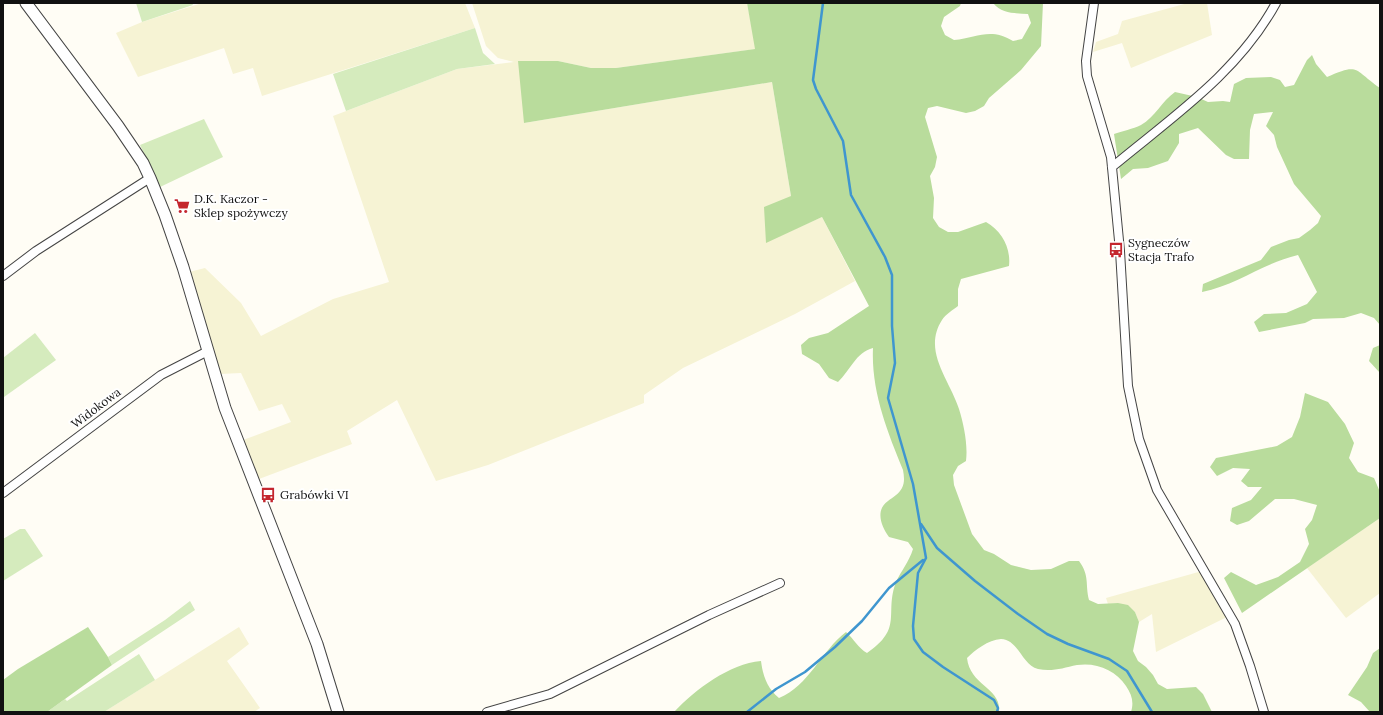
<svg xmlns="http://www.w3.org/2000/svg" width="1383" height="715" viewBox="0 0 1383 715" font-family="Lora,serif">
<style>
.farmland{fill:#f6f3d4}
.green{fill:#d5ebbd}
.forest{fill:#b9dc9c}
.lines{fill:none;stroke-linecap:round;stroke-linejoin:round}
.stream{stroke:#3f96cf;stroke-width:2.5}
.minor-casing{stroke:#444;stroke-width:10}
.tertiary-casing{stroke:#444;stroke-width:13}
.minor{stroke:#fff;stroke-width:8}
.tertiary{stroke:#fff;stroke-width:11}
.labels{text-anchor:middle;stroke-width:4;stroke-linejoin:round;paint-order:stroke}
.poi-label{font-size:12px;fill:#111;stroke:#fff;text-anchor:start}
.street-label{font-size:12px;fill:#111;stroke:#fff}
</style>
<rect width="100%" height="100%" fill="#fffdf5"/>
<g class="farmland">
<polygon points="202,3 465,3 475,28 262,96 253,68 233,74 224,48 138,77 116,33 142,22"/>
<polygon points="472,3 747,3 756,49 616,68 591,68 558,61 524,123 772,82 791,196 766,242 822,217 855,281 795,314 683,368 644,395 644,403 488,465 436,481 397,400 347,431 352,444 259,479 243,440 291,422 282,404 259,411 241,373 220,374 189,272 205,268 241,303 261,336 333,299 389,282 333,116 457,69 514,62 498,58 486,46"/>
<polygon points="1188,3 1207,3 1212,35 1131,68 1122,43 1093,52 1096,42 1118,34 1122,21"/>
<polygon points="1380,518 1380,593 1346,618 1307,568"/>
<polygon points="1202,571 1227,617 1156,652 1152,614 1139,622 1135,612 1118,603 1108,604 1106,598"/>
<polygon points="239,627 249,644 227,661 260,708 254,712 104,712"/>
</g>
<g class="green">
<polygon points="136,3 192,3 193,5 142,22"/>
<polygon points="475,28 483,53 495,64 457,69 346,111 333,74"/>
<polygon points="204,119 223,157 160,187 140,145"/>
<polygon points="35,333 56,360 4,397 3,358"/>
<polygon points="20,529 25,529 43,556 3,581 3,539"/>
<polygon points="190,601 195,610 112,665 108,657 165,620"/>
<polygon points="139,654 155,680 104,712 47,712 65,699 67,701"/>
</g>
<g class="forest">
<path d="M747,3H961L960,6L944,17L941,26L945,35L954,40C977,38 990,27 1013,41L1022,39L1031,23L1028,14C1015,13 1002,14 993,3H1043L1041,46L1021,70L989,98L984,106L975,111L966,113L937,106L928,108L925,117L937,157L935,167L930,176L934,198L933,218L939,227L948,232H958L986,222C1002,231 1011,248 1009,266L961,279L958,289V306C953,310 946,314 942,320C922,351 950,380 959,409C964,425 968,445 966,461L958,466L953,475L954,485L972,534L984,550L994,554L1011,565L1031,570L1051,569L1069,561H1079C1090,576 1085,584 1089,600L1098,604L1118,603L1128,605L1135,612L1139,622L1133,651L1138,661L1146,667L1153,675L1158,684L1167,689L1196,687L1203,694L1212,712H1131C1134,702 1132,695 1126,686C1116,670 1096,662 1077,665C1063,668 1052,672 1038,669C1022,665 1018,639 1001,639C988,640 975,650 967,658C970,686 1002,688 999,712H674C696,689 729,664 761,661C763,676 767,688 779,698C809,686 821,651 846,632C854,639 858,648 867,653C904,628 884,614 896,582C901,571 909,562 913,549L908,542L889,537C881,526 875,510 888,501C893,497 899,494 902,488C905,482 904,476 903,470C887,431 871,391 873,348C856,352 850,371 838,382L829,378L819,364L802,354L801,345L809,338L828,333L869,306L822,217L766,243L764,207L791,196L772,82L524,123L518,61H558L591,68H616L755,49Z"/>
<path d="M1312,55L1316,64L1327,77C1360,62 1354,70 1380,88V325L1374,318L1361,313L1344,318L1313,319L1305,323L1259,332L1254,322L1264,314L1286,313L1307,304L1317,292L1298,255C1263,263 1237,285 1202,292L1203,284L1261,260L1271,247L1289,240L1299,238L1310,230L1318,223L1321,216L1294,184L1277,147L1274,135L1266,126L1273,112L1254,114L1250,130L1249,159H1234L1226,155L1198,128L1179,134V143L1168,161L1148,168L1133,169L1121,179L1114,134C1122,131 1133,129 1141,125C1155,117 1162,101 1175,92L1197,97L1208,102L1223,101L1230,102L1234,84L1246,78L1271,77L1280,80L1285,87L1294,85L1307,60Z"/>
<polygon points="1380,345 1380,373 1369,361 1373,348"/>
<polygon points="1305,393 1328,402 1345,424 1354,443 1349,458 1358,472 1374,478 1380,492 1380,518 1242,613 1224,578 1231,572 1256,585 1278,577 1300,562 1309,544 1305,529 1312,520 1317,505 1294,499 1275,499 1249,521 1237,525 1230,521 1232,508 1251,500 1262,487 1248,487 1241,481 1250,469 1233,468 1217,476 1210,467 1216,458 1277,446 1292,437 1300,417"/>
<polygon points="88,627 108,657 112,665 47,712 3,712 3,680 18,669"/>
<polygon points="1380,648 1380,712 1370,712 1361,702 1348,695 1367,667 1373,653"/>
</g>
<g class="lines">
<g class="stream">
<polyline points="823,3 813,80 816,89 843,141 851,195 885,257 892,275 892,326 895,363 888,398 913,484 926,558 918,573 913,626 914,639 923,652 943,667 994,700 998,708 997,712"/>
<polyline points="921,524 937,548 975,581 1018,614 1047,634 1068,644 1109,659 1127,671 1152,712"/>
<polyline points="747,712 776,689 805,672 835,647 862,621 889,588 923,560"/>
</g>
<defs>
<g id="minor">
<polyline points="1094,3 1086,61 1087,76 1111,157 1120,251 1128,386 1139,439 1157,490 1235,624 1250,666 1264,712"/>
<path d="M1112,167C1172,117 1238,73 1276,3"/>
<polyline points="3,276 36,251 150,178"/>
<polyline points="3,493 161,375 208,351"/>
<polyline points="487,712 550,694 709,615 780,583"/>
</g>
<polyline id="tertiary" points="26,3 118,126 143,163 150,178 165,215 183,267 225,408 317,644 338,712"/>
</defs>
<use href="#minor" class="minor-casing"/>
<use href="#tertiary" class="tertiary-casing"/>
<use href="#minor" class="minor"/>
<use href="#tertiary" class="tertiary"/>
</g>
<defs>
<symbol id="supermarket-bare" viewBox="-9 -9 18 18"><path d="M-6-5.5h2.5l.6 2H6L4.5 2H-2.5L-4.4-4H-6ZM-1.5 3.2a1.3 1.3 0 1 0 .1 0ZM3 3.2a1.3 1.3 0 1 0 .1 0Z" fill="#c4262e" stroke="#fff" stroke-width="2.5" paint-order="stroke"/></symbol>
<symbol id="bus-bare" viewBox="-9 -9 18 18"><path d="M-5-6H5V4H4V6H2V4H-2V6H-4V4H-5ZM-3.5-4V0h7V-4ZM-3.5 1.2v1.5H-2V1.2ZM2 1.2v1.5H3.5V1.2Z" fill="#c4262e" stroke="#fff" stroke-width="2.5" paint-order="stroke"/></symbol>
</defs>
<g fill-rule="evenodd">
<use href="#supermarket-bare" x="171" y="195" width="22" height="22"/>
<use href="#bus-bare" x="1105" y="239" width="22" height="22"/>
<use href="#bus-bare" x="257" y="484" width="22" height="22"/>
</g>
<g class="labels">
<g class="poi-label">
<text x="194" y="203">D.K. Kaczor -<tspan x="194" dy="14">Sklep spożywczy</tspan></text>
<text x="1128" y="247">Sygneczów<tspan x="1128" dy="14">Stacja Trafo</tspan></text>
<text x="280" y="499">Grabówki VI</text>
</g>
<g class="street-label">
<text transform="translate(96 408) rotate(-37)" y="4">Widokowa</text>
</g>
</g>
<rect width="1383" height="715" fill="none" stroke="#111111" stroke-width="8"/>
</svg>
